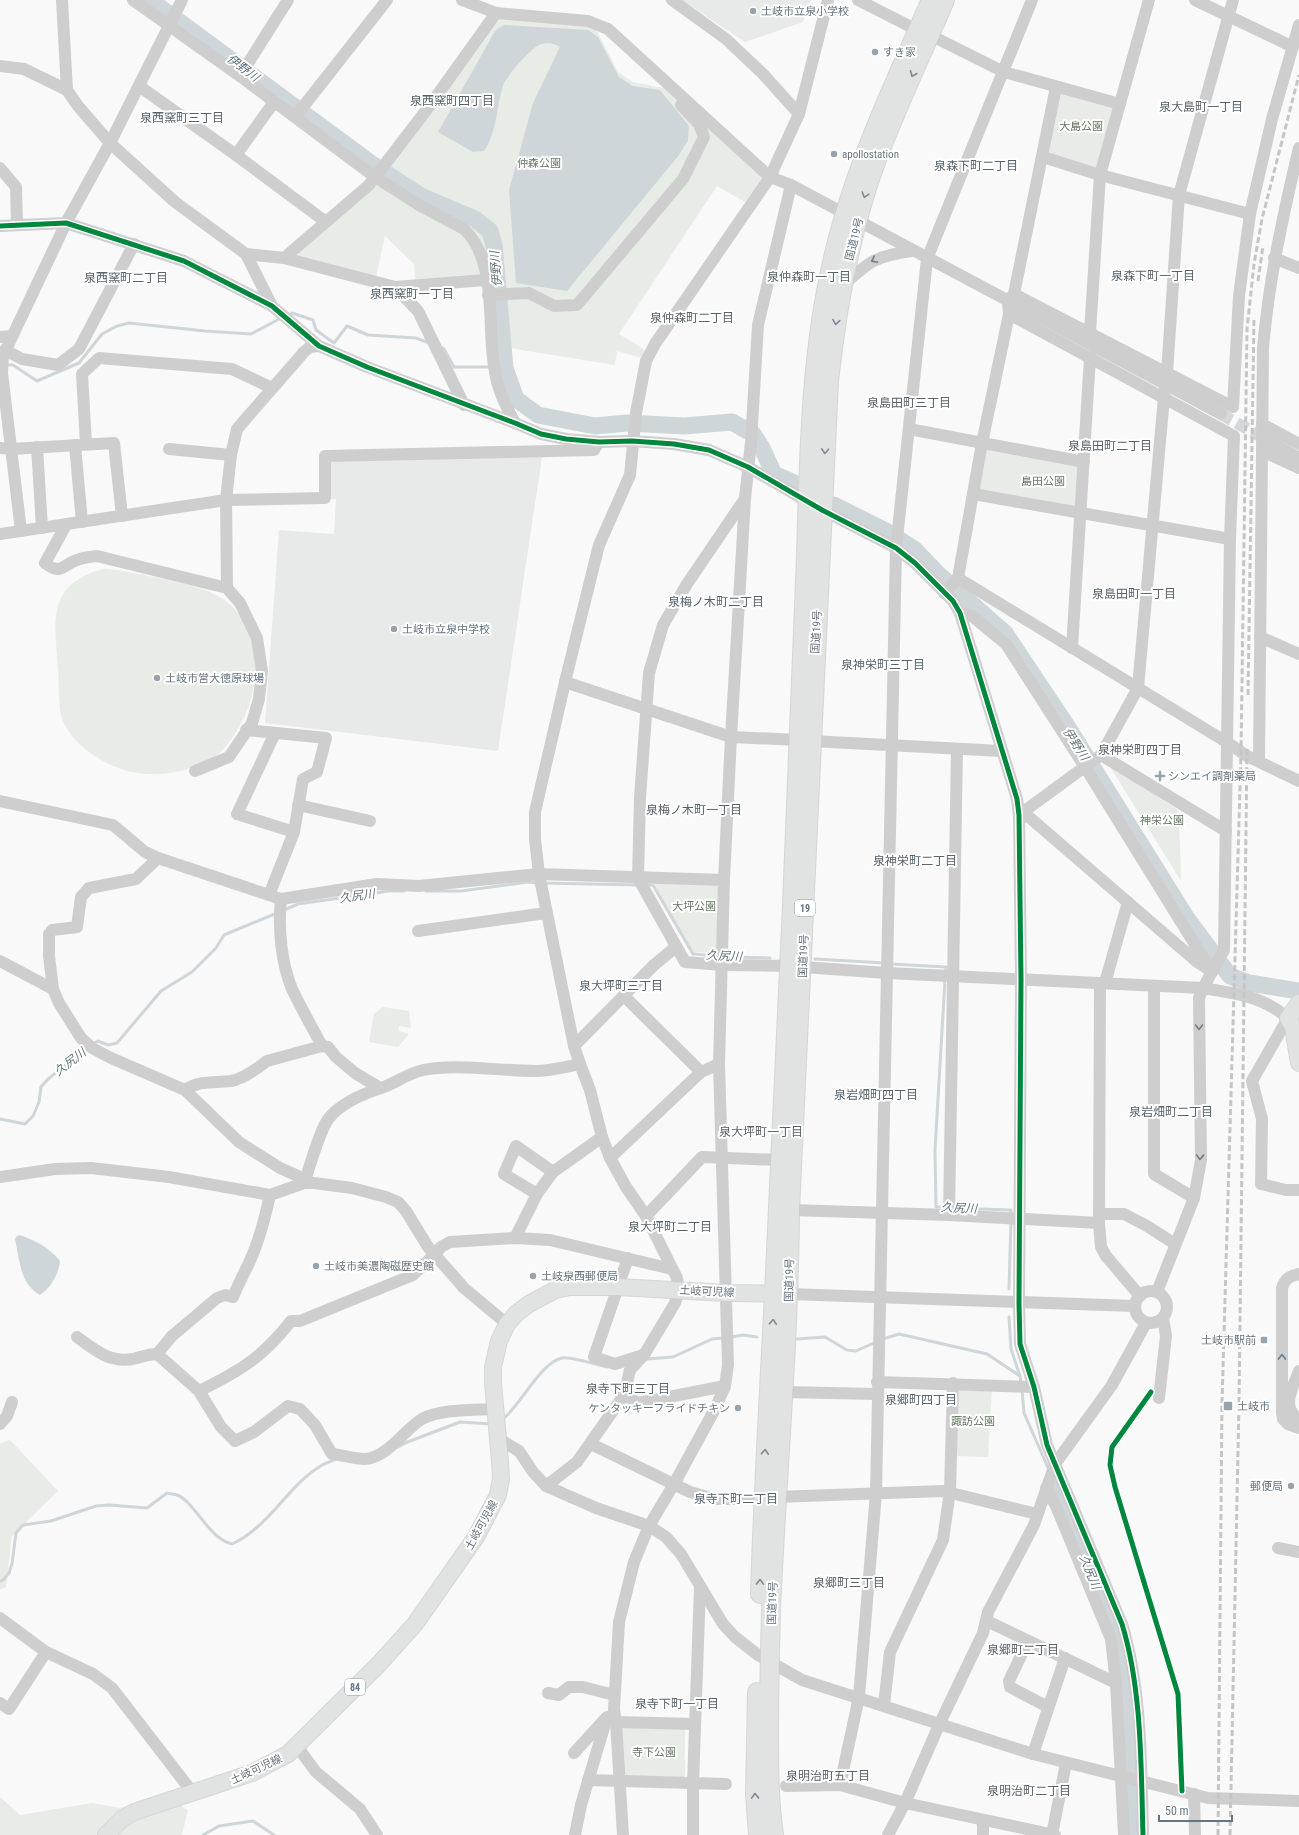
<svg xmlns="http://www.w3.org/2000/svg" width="1299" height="1835" viewBox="0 0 1299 1835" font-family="'Roboto Condensed','Noto Sans JP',sans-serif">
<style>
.built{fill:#e8e9e9}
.green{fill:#e8ece7}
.water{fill:#ced6da}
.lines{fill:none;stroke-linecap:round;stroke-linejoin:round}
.stream{stroke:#ced6da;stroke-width:3}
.river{stroke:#ced6da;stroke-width:17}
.minor-tunnel{stroke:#d4d8db;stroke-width:12;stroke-dasharray:12 6;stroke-linecap:butt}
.major-casing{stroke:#d5d6d7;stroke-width:18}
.highway-casing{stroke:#d5d5d6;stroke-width:20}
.minor{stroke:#cececf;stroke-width:12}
.major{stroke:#e1e2e2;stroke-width:16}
.highway{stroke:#e1e2e2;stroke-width:18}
.rail{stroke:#c3c5c7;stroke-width:3;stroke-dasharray:6 3;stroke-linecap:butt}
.minor-bridge{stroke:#cececf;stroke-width:12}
.cycleway-casing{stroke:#fff;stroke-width:8}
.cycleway{stroke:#00873e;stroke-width:5}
.oneway{stroke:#7e8b95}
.oneway2{stroke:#707e8a}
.poi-dot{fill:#99a3ac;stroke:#fff;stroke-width:1.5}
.labels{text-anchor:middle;stroke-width:4;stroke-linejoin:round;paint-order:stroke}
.shield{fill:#fff;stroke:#939ea8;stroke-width:1}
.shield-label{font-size:10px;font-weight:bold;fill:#657582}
.poi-label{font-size:11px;fill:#657582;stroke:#fff;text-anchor:start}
.park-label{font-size:11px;fill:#677a64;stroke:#fff}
.street-label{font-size:11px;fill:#657582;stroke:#fff}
.water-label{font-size:12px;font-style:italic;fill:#60747c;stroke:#fff}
.neighbourhood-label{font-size:12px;fill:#57636d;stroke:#fff}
</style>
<rect width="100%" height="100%" fill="#f9f9f9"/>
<g class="built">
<polygon points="682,0 811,0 803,22 745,42"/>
<polygon points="542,457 498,751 265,723 279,530 334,534 336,499 329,499 330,459"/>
</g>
<g class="green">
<polygon points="500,19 580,24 596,29 618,72 633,82 668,89 762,178 745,202 717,186 619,334 645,350 642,358 617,351 615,365 509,348 501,277 415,280 414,264 385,236 376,277 298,259 298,251 373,186 489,28"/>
<polygon points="1063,92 1112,106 1115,110 1099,165 1096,168 1047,154 1059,95"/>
<polygon points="987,448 1075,464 1078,469 1075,506 979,489 985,450"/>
<path d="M103,569L118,570C147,576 204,584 226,601C265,632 262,688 239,727C233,738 225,750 214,757C172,782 123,780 85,749C76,741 65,730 62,718C58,707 59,683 58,670C55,622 45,585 103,569Z"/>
<polygon points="1109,764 1179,811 1181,881 1112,770"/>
<polygon points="654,883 715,883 720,886 716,953 694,952 688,944"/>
<polygon points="383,1007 409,1011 411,1028 399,1026 399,1031 409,1034 398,1047 369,1042 374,1014"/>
<polygon points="956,1389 992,1390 988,1457 958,1456 954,1452"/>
<polygon points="10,1440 58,1491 12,1536 6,1587 0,1590 0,1443"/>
<polygon points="622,1726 685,1727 685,1776 684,1778 627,1776 624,1774"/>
<polygon points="0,1797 20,1815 92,1803 120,1808 147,1800 176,1803 188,1810 182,1835 0,1835"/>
</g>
<g class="water">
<path d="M504,25L588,30L598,37L619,77L633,86L660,90L689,126L688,141L679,155L567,291L516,283L509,190L533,103L560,47C555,44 548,42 542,44C533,45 508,75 504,83C496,105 498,131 484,151L473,152L438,132L495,31Z"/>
<path d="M20,1235C36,1241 49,1247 60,1261C59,1273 51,1288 40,1295C19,1283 20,1260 15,1239L17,1236Z"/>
</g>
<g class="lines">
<g class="stream">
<polyline points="288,315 292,313 313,320 316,330 334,343 347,326 368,335 416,338 429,343"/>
<polyline points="440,347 444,349 454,367 492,367"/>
<polyline points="6,365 13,365 37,381 79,363 102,334 117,326 129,323 205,331 251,334 281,318"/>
<polyline points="497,367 505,368"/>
<polyline points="543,883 638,885"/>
<polyline points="645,885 653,885 693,954 719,956"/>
<polyline points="426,891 461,891 528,882 538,883"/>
<polyline points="284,910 298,904 389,891 404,891"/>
<polyline points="725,957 770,958"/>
<polyline points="815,959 885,963"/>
<polyline points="891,964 946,967 945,974"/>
<polyline points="945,980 935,1150 936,1207 946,1207"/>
<polyline points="92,1045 98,1041 108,1045 117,1043 161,991 192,972 216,948 224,935 277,913"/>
<polyline points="0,1119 25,1124 33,1116 39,1102 41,1087 48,1079 87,1048"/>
<polyline points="952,1208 1011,1210 1011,1215"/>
<polyline points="1009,1289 1011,1221"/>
<polyline points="1009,1317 1011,1349 1020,1376 1021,1383"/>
<polyline points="731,1337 743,1335 757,1337"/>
<polyline points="797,1339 825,1337 847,1350 856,1351 876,1342"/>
<polyline points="883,1339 899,1334 987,1354 1020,1376"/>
<polyline points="647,1359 673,1357 712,1339 723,1338"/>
<polyline points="1022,1389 1024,1413 1049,1470"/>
<path d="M502,1420C521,1405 540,1363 562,1358C568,1356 599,1365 607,1367"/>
<polyline points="398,1447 405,1443 460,1422 492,1424"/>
<path d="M0,1581L3,1580L9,1573L12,1564L16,1533L23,1525L51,1521L96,1506L109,1505L147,1508L167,1493C170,1494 174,1494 177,1495C194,1501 209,1539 232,1544C269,1527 286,1488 319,1467C324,1463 331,1462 336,1459"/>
<polyline points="203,1835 219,1826 253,1821 274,1835"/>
</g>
<g class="river">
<polyline points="150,0 372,164 421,196 475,219 490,231 494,245 505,368 516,399 538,415 595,426 627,423 684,426 732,422 753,434 762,448 774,474 799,485"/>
<polyline points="834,505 884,530 914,549 936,572 1005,633 1067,726 1186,917 1230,976 1249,983 1299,991"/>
<polyline points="1056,1486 1120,1645 1131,1763 1134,1835"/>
</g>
<polyline class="minor-tunnel" points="1221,414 1267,440"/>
<defs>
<g id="major">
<polyline points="1299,1003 1288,1018 1293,1027 1299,1063"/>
<polyline points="106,1835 122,1819 134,1812 252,1773 288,1754 379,1664 415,1624 476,1537 498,1495 501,1479 500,1461 493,1383 493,1367 499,1341 507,1324 517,1313 529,1304 555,1290 570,1287 618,1287 726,1293 787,1294"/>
</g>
<g id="highway">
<path d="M760,1594C763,1494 769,1394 774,1294C781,1165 786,1035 792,905C797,789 801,672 806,556C809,457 810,355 833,258C854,167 894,84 931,0"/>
<polyline points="757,1692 755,1794 758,1835"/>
<path d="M774,1835C769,1800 769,1767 769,1732C769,1691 770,1650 771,1609C777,1476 789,1344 790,1210L829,381C837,307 850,232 876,162C897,107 922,54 945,0"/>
</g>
</defs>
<use href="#major" class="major-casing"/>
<use href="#highway" class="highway-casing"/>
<g class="minor">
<polyline points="62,0 67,90"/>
<path d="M133,0L240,76L375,177L419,205L464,229C499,262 486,328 495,372C498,391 506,406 515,423"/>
<polyline points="462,0 496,13 588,21 608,29 770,177 791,185 1221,414"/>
<polyline points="672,0 726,39 763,74 799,114"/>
<polyline points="858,0 917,30"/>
<polyline points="1195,0 1293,47"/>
<polyline points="930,35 1004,72 1120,104"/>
<polyline points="0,66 24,69 67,90 78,106 110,143 175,202 246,254 272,306"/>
<polyline points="240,76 288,0"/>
<polyline points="139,86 236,155 326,222"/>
<polyline points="295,117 387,0"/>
<polyline points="236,155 274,102"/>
<polyline points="1043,157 1100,175 1250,214"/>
<polyline points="0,168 16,187 17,225"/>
<path d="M0,226L66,223L184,261L272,306L319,346L367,367L515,423L541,434L566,439L599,442L632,441L674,444L709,450L748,467L822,510L896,548L915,563L953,601L960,613L1017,799L1019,815L1021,979L1019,1303L1020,1344L1034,1387L1047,1445L1122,1624C1142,1689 1141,1766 1143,1835"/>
<polyline points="246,254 284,258 395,287 486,280"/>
<polyline points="284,258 369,185 428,108 496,13"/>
<polyline points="1274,258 1299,268"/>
<path d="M842,286C870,261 875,256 912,251"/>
<polyline points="395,287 418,311 464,405"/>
<polyline points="1014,294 1233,407 1239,296 1250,214 1272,119 1299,25"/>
<polyline points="488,295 529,293 554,306 577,305 683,179 704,137 699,124 681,105"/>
<polyline points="1009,314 1234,436 1230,539 1224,950 1203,988 1199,998 1201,1160 1194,1198 1157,1292"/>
<polyline points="1090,333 1100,175 1149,0"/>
<polyline points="0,337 12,336"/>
<polyline points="5,350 22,359 58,365 79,349 134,244"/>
<polyline points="1167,373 1179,195 1233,0"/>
<polyline points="1262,424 1299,444"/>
<polyline points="909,429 1084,462"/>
<polyline points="1267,440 1299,458"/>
<polyline points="86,444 82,374 99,358 232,369 272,388"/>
<polyline points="75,445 82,522"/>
<polyline points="37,447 42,528"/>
<polyline points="0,448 11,449 114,443 122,516"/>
<polyline points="169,449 231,455"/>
<polyline points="1262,451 1299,468"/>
<polyline points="973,494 1230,539"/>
<path d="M744,500L687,584L663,625L649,673L640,798L638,878L685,962L723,965L789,966L887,973L1203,988C1236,994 1261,995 1288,1018L1252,1081L1262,1119L1261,1184L1286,1190H1299"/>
<path d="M66,525L45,563C62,576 61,565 77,560C83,557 91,557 97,556L227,588L240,603L257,638L262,671L259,699L252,723L229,757L195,771"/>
<polyline points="21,531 2,373 3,356 66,223 110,143 182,0"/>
<polyline points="0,534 226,500 325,498 325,456 594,450 599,442"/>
<polyline points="958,578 1228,743 1247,756 1299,781"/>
<polyline points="227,588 226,500 231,455 237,429 304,352 310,347 319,346"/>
<polyline points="944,593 958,578 982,443 1009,314 1008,301 1014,294 1056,87"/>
<polyline points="960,613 972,616 1006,644 1085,767 1212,972"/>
<polyline points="1260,637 1299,654"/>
<polyline points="1072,648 1090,357"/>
<polyline points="565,682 731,737 799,740"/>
<polyline points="246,730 326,738 317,772 303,779 294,832 269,895"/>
<polyline points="275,733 237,814 294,832"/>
<polyline points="811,741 1002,751"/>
<polyline points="1101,755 1226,831"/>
<path d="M1259,761L1263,348C1269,279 1283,215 1299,148"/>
<polyline points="0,801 113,825 145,852 158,858 281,899 377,884 419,886 539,874 724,880"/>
<polyline points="298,805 370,821"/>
<polyline points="1019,815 1101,755 1138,688 1164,397"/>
<polyline points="1019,815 1029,817 1196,961 1208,969"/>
<polyline points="158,858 136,879 89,888 81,897 77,927 52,930 49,934 49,956 53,989 59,1003 81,1038 92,1048 111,1058 185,1090 239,1142 280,1168 298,1176 304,1183"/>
<polyline points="418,931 546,913"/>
<polyline points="0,961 53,989"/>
<polyline points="1100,983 1099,1223 1101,1247 1106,1256 1140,1296"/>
<polyline points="1105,983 1128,902"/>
<polyline points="1154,986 1154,1174 1194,1198"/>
<polyline points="624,996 701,1072"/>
<polyline points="322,1046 328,1047 336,1057 355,1073 380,1088"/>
<polyline points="574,1046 654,965 676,947"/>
<path d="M185,1090C199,1080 214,1083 231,1081C243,1079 258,1068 267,1061L322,1046C312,1027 301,1008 292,989C281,962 278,927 281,899"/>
<polyline points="610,1158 701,1072 719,1064"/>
<polyline points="0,1177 55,1169 91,1168 169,1177 270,1195 304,1183 314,1183 352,1188 386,1197 398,1202 406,1211 428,1247 464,1288 507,1324"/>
<path d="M304,1183C310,1167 319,1131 329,1118C341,1103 365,1093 384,1087C397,1082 409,1073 423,1070C456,1063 500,1071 535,1071C550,1071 565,1067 580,1064L574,1046L539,874L535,839V812L565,682L599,545L630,475L636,413L646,361L655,344L770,177L799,114L828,0"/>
<polyline points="537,1194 504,1174 516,1146 553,1172"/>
<polyline points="790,1210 949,1215 1099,1223"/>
<polyline points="1100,1214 1124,1214 1147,1226 1175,1244"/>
<polyline points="949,1215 957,749"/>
<polyline points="646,1216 702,1157 780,1160"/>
<polyline points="515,1238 537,1194 553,1172 602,1137"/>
<polyline points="628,1258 594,1357 615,1364 643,1355"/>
<path d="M1299,1274C1289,1276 1285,1279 1282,1288V1413L1283,1419L1288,1424L1299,1428"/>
<circle cx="1151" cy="1307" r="16"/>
<path d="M789,1294C905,1297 1020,1303 1135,1306"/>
<path d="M77,1337C95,1350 109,1363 133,1359C142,1357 148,1354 157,1354L199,1391L221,1427L235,1441L254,1432L288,1406L300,1409L315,1425L332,1454C342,1455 354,1459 365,1459C387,1458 404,1430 422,1419C440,1409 475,1410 495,1409"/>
<path d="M157,1354L172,1336L217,1298L225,1295L233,1297C238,1285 243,1275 249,1263C259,1242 265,1218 270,1195"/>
<path d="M1299,1371C1293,1388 1280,1407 1299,1419"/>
<polyline points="877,1382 1034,1387"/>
<path d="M199,1391C240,1371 263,1357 291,1321H300L413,1275L435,1254L441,1247L450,1242L515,1238L550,1240L672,1269"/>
<polyline points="784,1392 877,1394"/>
<polyline points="624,1395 638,1403 725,1386"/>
<polyline points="1159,1398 1166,1336 1163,1318"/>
<polyline points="0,1424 7,1416 12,1402"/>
<polyline points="499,1439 519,1451 533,1472 546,1486 596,1508 649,1526 666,1537 681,1554 723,1624 735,1637 758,1655 802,1680 1033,1754 1200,1796 1208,1798 1299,1801"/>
<polyline points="591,1444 690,1492 714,1499 763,1499"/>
<polyline points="546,1486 577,1462 624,1395 630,1370 644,1355 675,1303 679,1290 677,1278 646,1216 626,1187 610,1158 602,1137 590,1090 580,1064"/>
<polyline points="1046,1488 1056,1506 1111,1639 1116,1683 1124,1835"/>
<polyline points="776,1497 943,1491 1037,1514"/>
<polyline points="1278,1548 1299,1552"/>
<polyline points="0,1618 46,1652 93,1674 112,1688 193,1793"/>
<polyline points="987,1621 1116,1683"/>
<polyline points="1028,1641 1009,1681 1010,1687 1048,1707"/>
<polyline points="548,1693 559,1695 569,1687 583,1687 614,1695"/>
<polyline points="0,1703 9,1709 46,1652"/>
<polyline points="884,1705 890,1652 943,1540 950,1491 953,1383"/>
<polyline points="616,1722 695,1724"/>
<polyline points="296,1745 316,1772 360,1809 377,1835"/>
<polyline points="574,1753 605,1719"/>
<polyline points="1033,1754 1065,1658"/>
<polyline points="588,1780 726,1784"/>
<polyline points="840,1785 859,1697 876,1493 896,548 927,259 1032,0"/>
<polyline points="786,1786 840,1785 905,1803 1055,1835"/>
<polyline points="1194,1794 1195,1835"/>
<polyline points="575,1835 581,1805 607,1717"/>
<polyline points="623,1835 616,1722 614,1709 619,1622 634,1562 649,1526 674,1484 715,1409 725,1386 728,1365 719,1064 724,880 731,737 745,499 751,442 758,325 791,185"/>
<polyline points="693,1835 693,1784 700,1587"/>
<polyline points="888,1835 905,1803 939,1725 983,1633 988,1612 1034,1525 1055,1464 1112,1385 1146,1323"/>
<polyline points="983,1835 983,1820"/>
<polyline points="1052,1835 1066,1763"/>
</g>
<use href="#major" class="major"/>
<use href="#highway" class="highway"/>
<g class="rail">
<polyline points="1258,281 1263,246"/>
<polyline points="1248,695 1254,317"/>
<polyline points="1218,1835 1222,1402 1241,753 1247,329 1254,264 1262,219 1299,75"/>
<polyline points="1230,1835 1239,1404 1247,749"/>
</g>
<polyline class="minor-bridge" points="1164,397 1167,373"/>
<defs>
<g id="cycleway">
<path d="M0,226L66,223L184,261L272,306L319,346L367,367L515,423L541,434L566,439L599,442L632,441L674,444L709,450L748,467L822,510L896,548L915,563L953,601L960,613L1017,799L1019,815L1021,979L1019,1303L1020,1344L1034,1387L1047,1445L1122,1624C1142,1689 1141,1766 1143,1835"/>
<polyline points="1151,1392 1112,1447 1110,1465 1115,1487 1178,1694 1182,1791"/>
</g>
</defs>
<use href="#cycleway" class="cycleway-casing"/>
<use href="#cycleway" class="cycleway"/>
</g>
<defs><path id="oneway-chevron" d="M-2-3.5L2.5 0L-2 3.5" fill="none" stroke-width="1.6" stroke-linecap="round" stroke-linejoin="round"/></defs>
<g class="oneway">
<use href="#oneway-chevron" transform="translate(913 74) rotate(113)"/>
<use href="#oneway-chevron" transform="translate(865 195) rotate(107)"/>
<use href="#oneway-chevron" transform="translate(836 322) rotate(99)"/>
<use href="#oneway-chevron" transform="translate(825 451) rotate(93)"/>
<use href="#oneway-chevron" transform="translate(773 1322) rotate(-87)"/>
<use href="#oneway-chevron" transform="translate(765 1452) rotate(-87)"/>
<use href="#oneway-chevron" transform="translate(760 1582) rotate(-88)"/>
<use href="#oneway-chevron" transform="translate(755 1796) rotate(-92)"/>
</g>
<g class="oneway2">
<use href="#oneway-chevron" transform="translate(874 260) rotate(153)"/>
<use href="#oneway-chevron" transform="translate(1199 1027) rotate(89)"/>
<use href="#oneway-chevron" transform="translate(1200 1157) rotate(92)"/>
<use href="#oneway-chevron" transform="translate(1282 1357) rotate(-89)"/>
</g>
<g class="poi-dot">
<circle cx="753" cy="11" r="4"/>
<circle cx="875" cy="52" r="4"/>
<circle cx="834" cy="154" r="4"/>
<circle cx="394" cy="629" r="4"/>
<circle cx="157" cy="678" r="4"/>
<path d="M1158 770h4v4h4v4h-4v4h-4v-4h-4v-4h4z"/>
<circle cx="316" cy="1266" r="4"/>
<circle cx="533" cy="1276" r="4"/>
<rect x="1260" y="1336" width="8" height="8" rx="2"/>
<rect x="1223" y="1401" width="10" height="10" rx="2"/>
<circle cx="738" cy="1408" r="4"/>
<circle cx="1291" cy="1486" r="4"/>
</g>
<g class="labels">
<g class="shield">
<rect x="795" y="900" width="20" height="16" rx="3"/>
<rect x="345" y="1679" width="20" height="16" rx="3"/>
</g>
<g class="shield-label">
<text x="805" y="912">19</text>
<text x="355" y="1691">84</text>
</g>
<g class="poi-label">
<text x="761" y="15">土岐市立泉小学校</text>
<text x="883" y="56">すき家</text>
<text x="842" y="158">apollostation</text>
<text x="402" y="633">土岐市立泉中学校</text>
<text x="165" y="682">土岐市営大徳原球場</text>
<text x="1168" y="780">シンエイ調剤薬局</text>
<text x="324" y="1270">土岐市美濃陶磁歴史館</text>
<text x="541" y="1280">土岐泉西郵便局</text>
<text x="1256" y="1344" text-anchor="end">土岐市駅前</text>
<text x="1237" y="1410">土岐市</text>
<text x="730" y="1412" text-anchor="end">ケンタッキーフライドチキン</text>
<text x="1283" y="1490" text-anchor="end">郵便局</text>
</g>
<g class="park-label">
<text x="1081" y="130">大島公園</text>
<text x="539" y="167">仲森公園</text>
<text x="1043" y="485">島田公園</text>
<text x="1162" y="824">神栄公園</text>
<text x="694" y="910">大坪公園</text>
<text x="973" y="1425">諏訪公園</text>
<text x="654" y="1756">寺下公園</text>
</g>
<g class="street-label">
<text transform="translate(854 239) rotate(-76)" y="4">国道19号</text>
<text transform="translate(816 632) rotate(-87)" y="4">国道19号</text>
<text transform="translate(803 956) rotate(-88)" y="4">国道19号</text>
<text transform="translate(789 1280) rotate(-89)" y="4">国道19号</text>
<text transform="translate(707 1291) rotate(3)" y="4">土岐可児線</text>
<text transform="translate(481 1525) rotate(-61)" y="4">土岐可児線</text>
<text transform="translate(772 1603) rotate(-88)" y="4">国道19号</text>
<text transform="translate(256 1769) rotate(-25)" y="4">土岐可児線</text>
</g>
<g class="water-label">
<text transform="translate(243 68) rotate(37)" y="4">伊野川</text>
<text transform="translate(496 269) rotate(-95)" y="4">伊野川</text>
<text transform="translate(1076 744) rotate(57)" y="4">伊野川</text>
<text transform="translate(357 896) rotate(-8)" y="4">久尻川</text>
<text transform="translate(724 956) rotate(3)" y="4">久尻川</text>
<text transform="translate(70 1062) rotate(-38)" y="4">久尻川</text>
<text transform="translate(959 1208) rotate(3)" y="4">久尻川</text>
<text transform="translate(1090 1572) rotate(68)" y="4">久尻川</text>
</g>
<g class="neighbourhood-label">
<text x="452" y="105">泉西窯町四丁目</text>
<text x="1201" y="111">泉大島町一丁目</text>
<text x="182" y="122">泉西窯町三丁目</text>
<text x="976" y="170">泉森下町二丁目</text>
<text x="1153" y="280">泉森下町一丁目</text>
<text x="809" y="281">泉仲森町一丁目</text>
<text x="126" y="282">泉西窯町二丁目</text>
<text x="412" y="298">泉西窯町一丁目</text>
<text x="692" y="322">泉仲森町二丁目</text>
<text x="909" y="407">泉島田町三丁目</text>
<text x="1110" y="450">泉島田町二丁目</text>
<text x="1134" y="598">泉島田町一丁目</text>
<text x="716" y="606">泉梅ノ木町二丁目</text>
<text x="883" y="669">泉神栄町三丁目</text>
<text x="1140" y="754">泉神栄町四丁目</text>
<text x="694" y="814">泉梅ノ木町一丁目</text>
<text x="915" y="865">泉神栄町二丁目</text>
<text x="621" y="990">泉大坪町三丁目</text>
<text x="876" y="1099">泉岩畑町四丁目</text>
<text x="1171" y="1116">泉岩畑町二丁目</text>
<text x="761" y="1136">泉大坪町一丁目</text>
<text x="670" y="1231">泉大坪町二丁目</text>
<text x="628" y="1393">泉寺下町三丁目</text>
<text x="921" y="1404">泉郷町四丁目</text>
<text x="736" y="1503">泉寺下町二丁目</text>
<text x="849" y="1587">泉郷町三丁目</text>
<text x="1023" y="1654">泉郷町二丁目</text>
<text x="677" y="1708">泉寺下町一丁目</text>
<text x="828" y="1780">泉明治町五丁目</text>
<text x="1029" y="1795">泉明治町二丁目</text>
</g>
</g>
<path d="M1159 1815v6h73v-6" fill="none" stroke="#657582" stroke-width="2"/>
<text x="1165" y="1815" font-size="12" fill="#657582" stroke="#ffffff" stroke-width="3" paint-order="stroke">50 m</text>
</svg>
